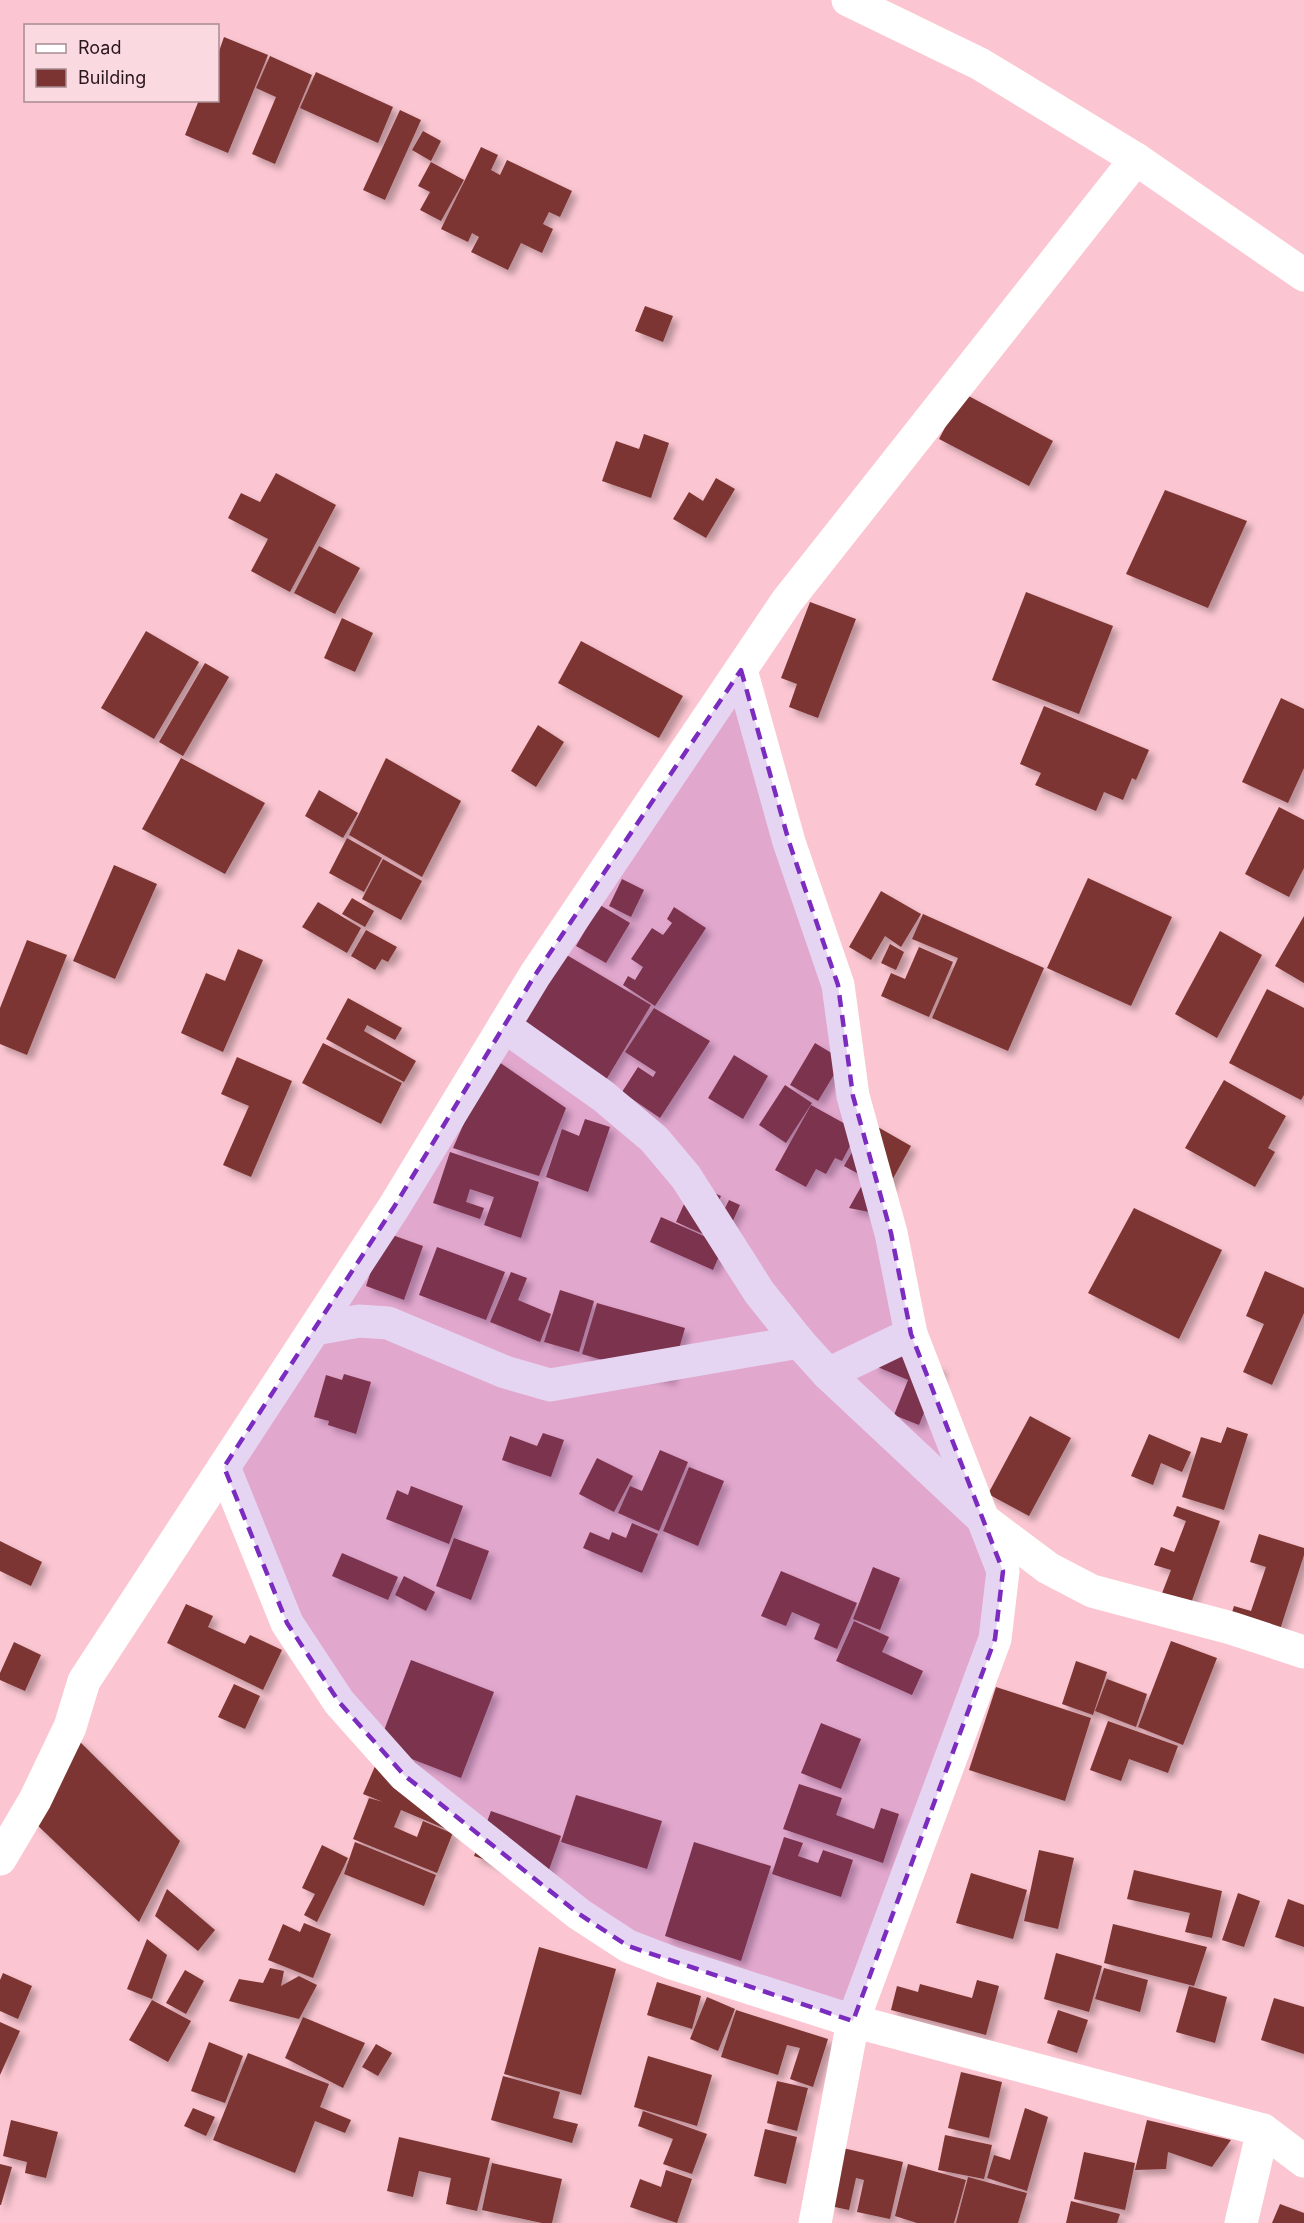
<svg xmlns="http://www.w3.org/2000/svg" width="1304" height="2223" viewBox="0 0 1304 2223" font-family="Inter,sans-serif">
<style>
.building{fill:#7c3432;filter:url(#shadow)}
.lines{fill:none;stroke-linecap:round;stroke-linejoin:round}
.minor{stroke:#fff;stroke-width:33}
.marked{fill:#7b2cbf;fill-opacity:0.2;stroke:#7b2cbf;stroke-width:4.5;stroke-dasharray:12 8;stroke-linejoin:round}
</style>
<defs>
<filter id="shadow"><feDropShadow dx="5.5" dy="5.5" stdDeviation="3" flood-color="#0004"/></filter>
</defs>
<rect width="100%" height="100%" fill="#fbc6d1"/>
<g class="building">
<polygon points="224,37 268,55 228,153 185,135 199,100 218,100 218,54"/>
<polygon points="270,56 312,75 275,164 252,154 276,97 256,88"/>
<polygon points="316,72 393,107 378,143 300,108"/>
<polygon points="400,110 421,120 385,200 363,190"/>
<polygon points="423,131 441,141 431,161 412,150"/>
<polygon points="481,147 498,155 491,170 500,175 507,160 572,191 560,217 549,212 543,224 553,229 542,253 521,243 508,270 471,252 479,237 472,233 468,242 441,229"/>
<polygon points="431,162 464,180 441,221 420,210 430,192 418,186"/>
<polygon points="645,306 673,316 663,342 635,331"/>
<polygon points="963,393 1053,441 1029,486 939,439"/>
<polygon points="644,434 669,443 651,498 602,481 616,441 639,449"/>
<polygon points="276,473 336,505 290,592 251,571 268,539 228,518 241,493 260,502"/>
<polygon points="716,478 735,489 706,538 673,519 689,492 703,501"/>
<polygon points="1165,490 1247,521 1208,608 1126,574"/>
<polygon points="319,546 360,568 335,614 294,593"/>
<polygon points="1026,592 1113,626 1079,714 992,680"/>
<polygon points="810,602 856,619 818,718 789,707 797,684 781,678"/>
<polygon points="342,618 373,633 355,672 324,658"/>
<polygon points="146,631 199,662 154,739 101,708"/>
<polygon points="581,641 683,696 659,738 558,683"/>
<polygon points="205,663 229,677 183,756 159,742"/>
<polygon points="1281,698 1304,709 1304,768 1288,803 1242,782"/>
<polygon points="1044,706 1149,750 1136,780 1132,778 1123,800 1104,792 1096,811 1035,785 1041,773 1020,764"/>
<polygon points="538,725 564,742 536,787 511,771"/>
<polygon points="181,758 265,803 225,874 142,829"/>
<polygon points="386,758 461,801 422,877 349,835"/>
<polygon points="319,790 358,813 343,838 305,816"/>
<polygon points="1279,807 1304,820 1304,868 1289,897 1245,874"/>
<polygon points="347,838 382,858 364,892 329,873"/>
<polygon points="383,859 422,881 401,920 362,899"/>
<polygon points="114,865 157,884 115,979 73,961"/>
<polygon points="1088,878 1172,917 1131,1006 1047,968"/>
<polygon points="622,879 644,890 631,917 609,906"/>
<polygon points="881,891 921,914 901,947 885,936 871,960 849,947"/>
<polygon points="352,898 374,911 365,927 342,914"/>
<polygon points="318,902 361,928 347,953 302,927"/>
<polygon points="600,905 630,923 606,963 576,946"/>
<polygon points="674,907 706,928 655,1006 623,985 628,976 635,980 643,967 631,959 652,928 663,935 672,923 667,919"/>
<polygon points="923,914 1044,968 1008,1051 932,1018 958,958 912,939"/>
<polygon points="1304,916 1304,983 1275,966"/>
<polygon points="366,930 397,947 388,962 382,959 375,970 351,956"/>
<polygon points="1220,931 1262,955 1217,1038 1175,1014"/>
<polygon points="27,940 67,955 27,1055 0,1044 0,1008"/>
<polygon points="890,944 904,952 896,970 881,963"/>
<polygon points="919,947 953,962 929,1017 881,996 891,973 905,979"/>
<polygon points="238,949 263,960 223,1052 181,1033 206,973 225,981"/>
<polygon points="565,954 651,1005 606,1080 520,1029"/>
<polygon points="1267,989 1304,1008 1304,1095 1301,1100 1229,1063"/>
<polygon points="348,998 402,1028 395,1040 367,1025 364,1031 416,1061 404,1082 326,1039"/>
<polygon points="654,1008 710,1041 660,1118 622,1092 638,1067 653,1077 656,1072 625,1052"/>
<polygon points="323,1043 402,1083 381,1124 302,1083"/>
<polygon points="815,1043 843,1060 818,1101 790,1085"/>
<polygon points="734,1055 768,1076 743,1119 708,1098"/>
<polygon points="237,1057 292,1081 251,1177 223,1165 249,1106 221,1094"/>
<polygon points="493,1058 566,1108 539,1176 453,1148"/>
<polygon points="1224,1080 1286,1116 1268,1148 1275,1152 1255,1187 1185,1148"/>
<polygon points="785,1085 812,1103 786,1143 759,1125"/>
<polygon points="811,1105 858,1131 842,1161 835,1158 826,1174 816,1169 806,1187 775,1170"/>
<polygon points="585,1119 610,1127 588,1192 546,1177 562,1129 579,1136"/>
<polygon points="869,1122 911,1146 874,1213 849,1208 866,1178 844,1166"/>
<polygon points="450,1152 539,1182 521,1238 484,1225 494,1197 470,1189 466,1202 484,1208 480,1219 433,1203"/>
<polygon points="693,1184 721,1196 714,1212 721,1216 729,1200 740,1205 723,1243 676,1222"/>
<polygon points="1134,1208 1222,1250 1179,1339 1088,1293"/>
<polygon points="661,1217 724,1245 713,1270 650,1242"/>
<polygon points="384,1232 423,1246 404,1300 366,1286"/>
<polygon points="437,1247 505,1272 486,1320 419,1295"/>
<polygon points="1265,1271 1304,1288 1304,1313 1272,1385 1243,1372 1264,1324 1246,1316"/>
<polygon points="511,1272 527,1278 518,1300 551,1314 540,1342 490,1322"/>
<polygon points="560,1290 594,1301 579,1352 544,1342"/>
<polygon points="597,1303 685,1328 670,1380 582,1354"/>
<polygon points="882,1344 942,1368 919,1425 894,1415 908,1380 873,1365"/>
<polygon points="344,1374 371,1382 356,1434 328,1425 329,1421 314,1417 326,1375 342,1380"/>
<polygon points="1030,1416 1071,1438 1029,1516 988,1494"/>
<polygon points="1227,1427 1248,1434 1224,1510 1182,1497 1201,1437 1221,1443"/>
<polygon points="543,1433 564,1440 551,1477 502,1460 510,1436 537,1446"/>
<polygon points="1149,1434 1191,1452 1182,1472 1161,1463 1153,1485 1131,1476"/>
<polygon points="660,1450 688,1462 659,1531 618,1513 630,1486 642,1491"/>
<polygon points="597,1458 633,1476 614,1512 579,1494"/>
<polygon points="689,1467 724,1481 698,1546 663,1531"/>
<polygon points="411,1486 463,1506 449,1544 386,1519 397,1490 408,1495"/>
<polygon points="1177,1506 1220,1521 1188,1612 1159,1601 1171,1570 1154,1565 1161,1547 1174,1552 1186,1521 1173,1516"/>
<polygon points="632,1523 658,1534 642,1573 583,1548 590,1532 609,1540 612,1532 626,1538"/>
<polygon points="1259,1534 1304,1548 1304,1555 1277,1639 1229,1622 1234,1606 1251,1611 1266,1567 1250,1562"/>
<polygon points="454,1538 489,1551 471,1600 436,1586"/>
<polygon points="0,1541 42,1562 31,1586 0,1571"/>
<polygon points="342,1553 398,1577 388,1600 332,1576"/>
<polygon points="873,1567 900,1578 880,1630 853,1619"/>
<polygon points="781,1571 857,1603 837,1649 814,1639 820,1624 792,1612 786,1626 761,1616"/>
<polygon points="404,1576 435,1592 426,1611 395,1595"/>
<polygon points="186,1604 213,1616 208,1627 245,1644 250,1635 282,1650 263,1690 167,1643"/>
<polygon points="854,1621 889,1637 882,1652 923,1671 912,1695 836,1661"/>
<polygon points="1171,1641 1217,1658 1183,1745 1138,1727"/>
<polygon points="14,1642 41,1655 25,1691 0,1680 0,1673"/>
<polygon points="411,1660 494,1692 461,1778 378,1746"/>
<polygon points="1076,1661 1107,1672 1093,1715 1062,1704"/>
<polygon points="1107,1679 1147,1694 1136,1727 1095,1711"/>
<polygon points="234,1684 260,1696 245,1729 218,1717"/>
<polygon points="996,1687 1091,1718 1065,1801 969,1770"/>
<polygon points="1108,1721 1178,1746 1168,1773 1129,1759 1121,1781 1090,1770"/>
<polygon points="821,1723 861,1739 841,1789 801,1773"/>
<polygon points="75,1737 180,1841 139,1922 35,1823"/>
<polygon points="382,1750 453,1832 401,1810 394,1827 417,1837 423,1821 456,1835 452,1835 437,1873 353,1839 369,1798 383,1802 363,1794"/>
<polygon points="799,1784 842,1798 836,1815 874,1829 881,1808 899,1814 883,1863 783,1829"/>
<polygon points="576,1795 662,1821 647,1869 561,1842"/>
<polygon points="491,1811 561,1836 545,1881 474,1856"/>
<polygon points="784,1837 803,1843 798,1856 818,1863 823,1850 853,1860 841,1897 772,1874"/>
<polygon points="355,1842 436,1875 424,1906 344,1874"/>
<polygon points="694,1842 771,1866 741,1961 665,1936"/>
<polygon points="322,1845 348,1858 317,1922 304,1915 315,1894 302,1888"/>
<polygon points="1039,1850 1074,1858 1058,1929 1024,1921"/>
<polygon points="1134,1870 1222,1891 1212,1938 1185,1932 1190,1913 1127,1899"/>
<polygon points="971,1873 1027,1890 1013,1939 956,1923"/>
<polygon points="167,1889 215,1930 198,1951 155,1916"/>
<polygon points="1238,1893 1260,1901 1244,1947 1222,1940"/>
<polygon points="1288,1899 1304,1905 1304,1947 1275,1937"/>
<polygon points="304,1923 331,1934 313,1978 268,1960 283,1924 300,1932"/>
<polygon points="1113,1924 1207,1947 1194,1986 1104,1963"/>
<polygon points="147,1939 167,1955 152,1999 127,1989"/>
<polygon points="539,1947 616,1969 581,2095 504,2074"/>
<polygon points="1056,1953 1102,1966 1089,2012 1044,1999"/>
<polygon points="270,1968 284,1971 281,1986 299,1976 317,1985 299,2019 229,2001 239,1979 263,1983"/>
<polygon points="1104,1968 1148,1980 1140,2012 1095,1999"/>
<polygon points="185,1970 204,1981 186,2014 166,2003"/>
<polygon points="3,1973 32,1986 18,2019 0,2011 0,1980"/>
<polygon points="977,1980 999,1986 986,2035 891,2010 897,1986 918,1992 920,1984 972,1998"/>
<polygon points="657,1982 701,1996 692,2029 647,2015"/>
<polygon points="1189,1986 1227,1997 1215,2043 1176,2032"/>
<polygon points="707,1997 735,2009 718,2051 690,2039"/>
<polygon points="1274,1998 1304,2007 1304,2054 1261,2040"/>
<polygon points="152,2000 191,2021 168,2062 129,2040"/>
<polygon points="736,2010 828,2039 813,2087 790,2079 800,2048 787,2045 778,2075 721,2057"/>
<polygon points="1058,2010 1088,2020 1077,2053 1047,2043"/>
<polygon points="303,2017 365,2043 343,2088 285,2058"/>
<polygon points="0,2022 20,2031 0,2075"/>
<polygon points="209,2042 243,2056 225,2103 191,2091"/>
<polygon points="376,2044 392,2053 378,2076 362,2067"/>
<polygon points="248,2053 329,2084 320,2107 351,2120 345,2133 315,2121 295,2173 213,2140"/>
<polygon points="648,2056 712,2075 697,2126 634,2107"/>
<polygon points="961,2072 1002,2082 989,2138 948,2128"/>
<polygon points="503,2076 560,2092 553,2118 578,2124 572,2143 491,2120"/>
<polygon points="777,2081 808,2088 797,2131 767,2123"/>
<polygon points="193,2108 215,2117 206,2136 184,2126"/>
<polygon points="1025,2108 1048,2117 1027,2191 987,2178 994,2155 1010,2160"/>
<polygon points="643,2111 707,2134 692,2174 663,2164 673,2139 638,2126"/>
<polygon points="11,2120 58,2132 46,2178 25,2173 27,2162 3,2156"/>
<polygon points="1147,2120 1231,2140 1212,2167 1168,2152 1166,2169 1135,2170"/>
<polygon points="765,2129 797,2137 786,2184 754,2176"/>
<polygon points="945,2135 992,2145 984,2179 938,2170"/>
<polygon points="399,2137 490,2158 477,2211 446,2204 451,2178 419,2171 413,2197 387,2191"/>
<polygon points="843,2148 903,2162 890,2219 857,2212 864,2180 856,2178 849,2210 830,2206"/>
<polygon points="1084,2152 1135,2163 1125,2210 1074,2199"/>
<polygon points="492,2163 562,2179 552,2223 542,2223 482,2210"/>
<polygon points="0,2164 12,2167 1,2205 0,2205"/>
<polygon points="908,2164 966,2180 954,2223 917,2223 895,2216"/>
<polygon points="666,2170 692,2179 677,2223 630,2207 640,2179 661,2187"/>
<polygon points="968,2177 1027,2193 1018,2223 956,2223"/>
<polygon points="1071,2201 1120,2214 1117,2223 1066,2223"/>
<polygon points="1280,2204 1304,2213 1304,2223 1272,2223"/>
</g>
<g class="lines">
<g class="minor">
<polyline points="848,0 980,64 1136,159 1304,275"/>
<polyline points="741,670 789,842 838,985 853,1096 891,1233 911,1334 1003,1571 995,1639 853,2021 815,2223"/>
<polyline points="504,1026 603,1096 654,1139 686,1177 759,1292 799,1342 828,1374 984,1520 1048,1568 1092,1591 1231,1628 1304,1652"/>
<polyline points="315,1329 359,1321 388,1323 505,1372 550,1385 799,1342"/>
<polyline points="828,1374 911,1334"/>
<polyline points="224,1467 287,1623 339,1702 404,1775 579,1914 628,1946 672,1963 853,2021 1263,2130 1304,2161"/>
<polyline points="0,1859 35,1800 70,1727 84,1681 394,1207 535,975 787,601 1136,159"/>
<polyline points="1241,2223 1263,2130"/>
</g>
</g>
<path class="marked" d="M741,670L789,842L838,985L853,1096L891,1233L911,1334L1003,1571L995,1639L853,2021L628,1946L579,1914L404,1775L339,1702L287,1623L224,1467L394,1207L535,975Z"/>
<rect x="24" y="24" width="195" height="78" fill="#fadae0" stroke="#a78c92" stroke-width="1.5"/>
<rect x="36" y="44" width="30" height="9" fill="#ffffff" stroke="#a78c92" stroke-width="1.5"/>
<text x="78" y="54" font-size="18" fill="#2a171c">Road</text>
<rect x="36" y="69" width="30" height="18" fill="#7c3432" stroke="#a78c92" stroke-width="1.5"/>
<text x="78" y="84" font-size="18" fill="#2a171c">Building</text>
</svg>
